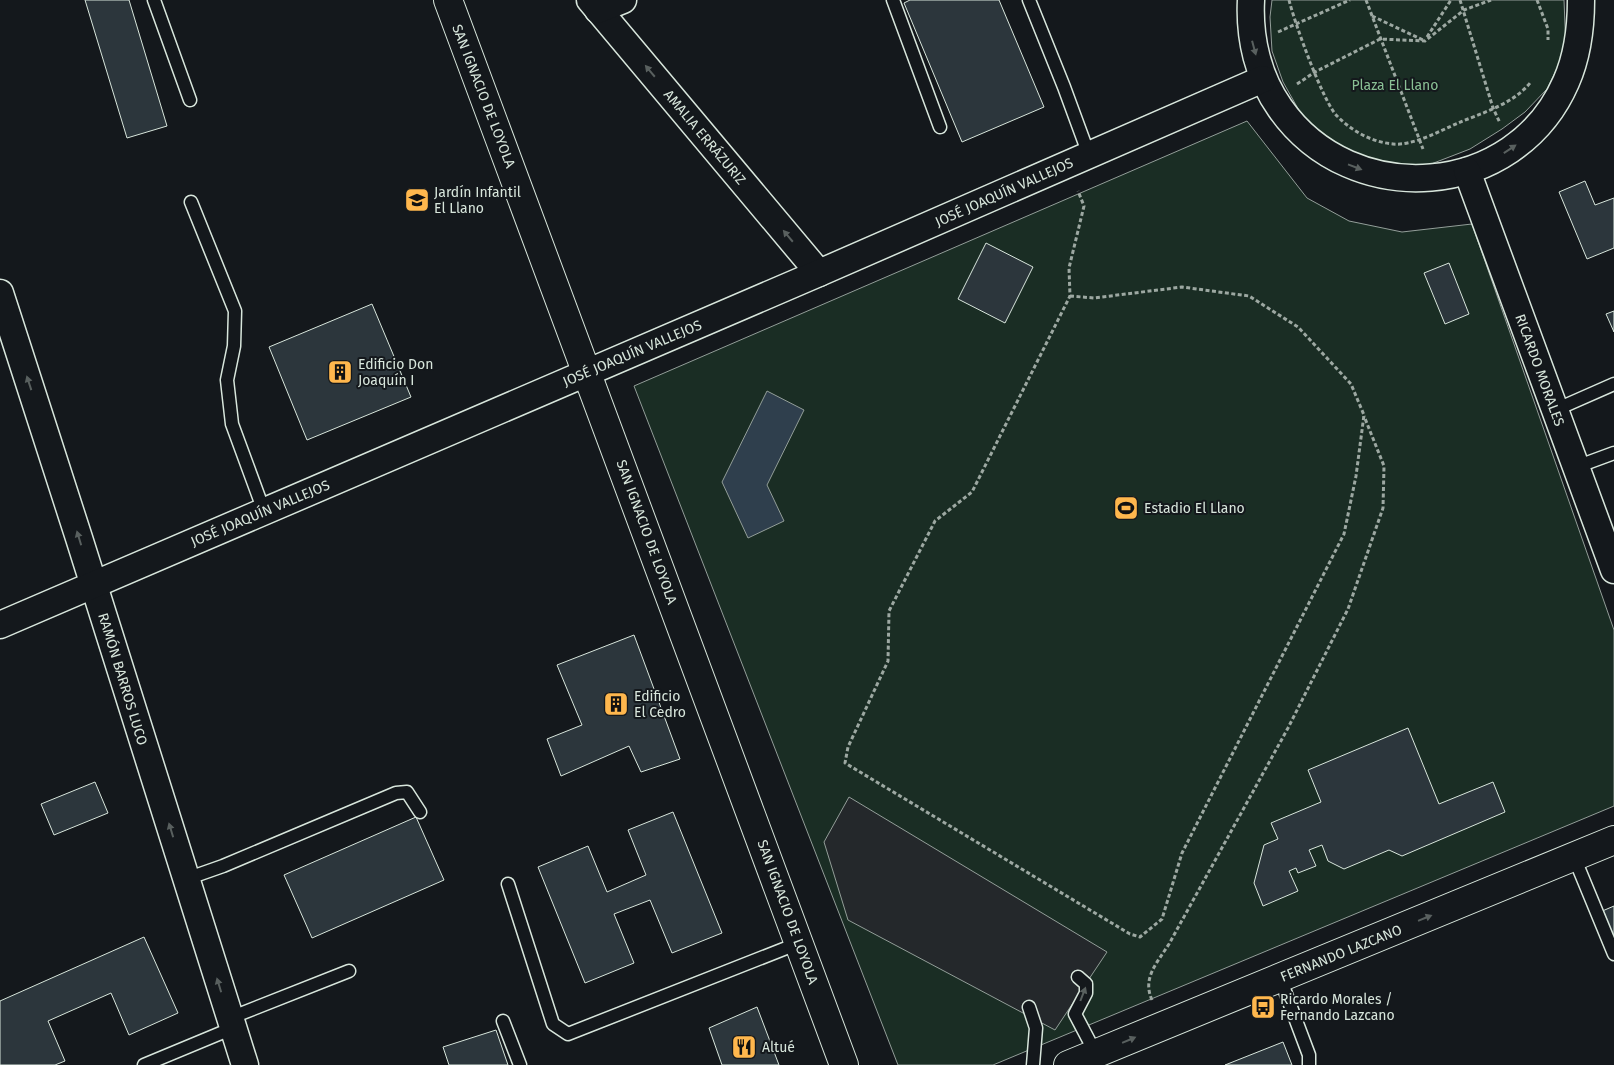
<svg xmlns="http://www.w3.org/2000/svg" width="1614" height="1065" viewBox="0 0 1614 1065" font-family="'Fira Sans',sans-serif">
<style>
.green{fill:#1a2d24;stroke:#939e99}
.parking{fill:#24282b;stroke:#939e99}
.water{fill:#2f3f4d;stroke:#939e99}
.building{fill:#2c363c;stroke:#d8e6dc}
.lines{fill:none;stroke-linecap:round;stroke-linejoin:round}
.lane-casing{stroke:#d8e6dc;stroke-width:15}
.street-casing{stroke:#d8e6dc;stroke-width:29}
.secondary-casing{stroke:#d8e6dc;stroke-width:30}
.path{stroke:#9da8a2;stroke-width:3;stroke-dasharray:4 2.5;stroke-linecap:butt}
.lane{stroke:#14181c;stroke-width:12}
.street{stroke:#14181c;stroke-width:26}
.secondary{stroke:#14181c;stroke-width:28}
.oneway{fill:#59605f}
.labels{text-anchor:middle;stroke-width:4;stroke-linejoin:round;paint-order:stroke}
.park-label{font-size:14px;fill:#8ac095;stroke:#14181c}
.street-label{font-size:14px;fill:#d8e6dc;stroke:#14181c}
.poi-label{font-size:14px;fill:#d8e6dc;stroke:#14181c;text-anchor:start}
</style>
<rect width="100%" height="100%" fill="#14181c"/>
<g class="green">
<polygon points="1272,0 1564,0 1566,50 1547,89 1525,112 1502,129 1470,149 1413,171 1367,166 1305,121 1283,82 1272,51 1270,17"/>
<polygon points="1247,121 1307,198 1349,221 1402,232 1472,224 1614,630 1614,806 993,1065 898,1065 634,386"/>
</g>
<polygon class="parking" points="849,797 1107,952 1055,1030 848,920 824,842"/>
<polygon class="water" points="767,391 804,410 767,485 784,521 748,538 722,482"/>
<g class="building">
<polygon points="85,0 129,0 167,126 127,138"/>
<polygon points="910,0 999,0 1044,107 962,142 904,3"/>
<polygon points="1585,181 1595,205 1614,198 1614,248 1587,259 1559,192"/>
<polygon points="986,243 1033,267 1005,323 958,299"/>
<polygon points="1449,263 1469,314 1445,324 1424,273"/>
<polygon points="372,304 411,397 307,440 269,347"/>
<polygon points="1614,311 1614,332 1606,314"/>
<polygon points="634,635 680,759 641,772 629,746 561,776 547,739 582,725 557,665"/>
<polygon points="1408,728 1439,804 1493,782 1505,812 1402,856 1389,850 1344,869 1328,861 1322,845 1309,850 1316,866 1298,873 1296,868 1289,871 1298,891 1263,906 1254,883 1264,845 1278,839 1271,823 1321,802 1308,770"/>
<polygon points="95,782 108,813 54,835 41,804"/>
<polygon points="673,812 722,933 672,953 650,900 614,914 634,963 585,983 538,867 588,846 607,892 646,875 628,830"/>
<polygon points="416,817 444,880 312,938 284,875"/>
<polygon points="1614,906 1614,949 1600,912"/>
<polygon points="144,937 178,1013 129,1035 111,993 48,1021 65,1061 55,1065 0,1065 0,1001"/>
<polygon points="757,1007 779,1065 722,1065 709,1028"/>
<polygon points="496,1030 508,1065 449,1065 443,1047"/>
<polygon points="1283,1042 1292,1065 1225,1065"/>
</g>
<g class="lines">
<defs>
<g id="lane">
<polyline points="154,0 190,100"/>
<polyline points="893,0 940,127"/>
<polyline points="1029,0 1064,87 1089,155"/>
<polyline points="191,202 235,311 234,346 227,380 232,424 264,511"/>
<polyline points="1555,410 1614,384"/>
<polyline points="1576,467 1614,453"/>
<polyline points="1574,857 1614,954"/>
<polyline points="186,879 223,866 396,793 407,792 420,812"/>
<polyline points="508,884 553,1024 568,1034 799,943"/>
<polyline points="1078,977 1086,984 1086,993 1075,1014 1096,1054"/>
<polyline points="1280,978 1309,1055 1309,1065"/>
<polyline points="1029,1007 1036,1028 1033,1065"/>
<polyline points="230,1018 349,971"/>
<polyline points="503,1021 520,1065"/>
<polyline points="144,1065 233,1028"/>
</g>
<g id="street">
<polyline points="590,0 819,273"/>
<path d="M1251,0C1249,38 1258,77 1280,108C1352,211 1515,199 1566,82C1578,55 1581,28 1581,0"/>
<polyline points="598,10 623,0"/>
<polyline points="1467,171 1614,570"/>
<polyline points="0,293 79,538 245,1065"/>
<polyline points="0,625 819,273 1263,79"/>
</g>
<g id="secondary">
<polyline points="448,0 844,1065"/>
<polyline points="1068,1065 1614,840"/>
</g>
</defs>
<use href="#lane" class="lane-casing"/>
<use href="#street" class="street-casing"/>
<use href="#secondary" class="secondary-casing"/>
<g class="path">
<path d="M1289,0C1294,21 1323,102 1337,116C1352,131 1371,142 1393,144C1412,146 1440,131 1458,123C1482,113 1513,104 1530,83"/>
<polyline points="1366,0 1423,149"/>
<polyline points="1460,0 1493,108 1500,123"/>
<polyline points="1537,0 1548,29 1548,40"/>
<polyline points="1372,16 1423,40"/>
<polyline points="1278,32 1350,0"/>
<polyline points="1427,37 1451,0"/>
<polyline points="1297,84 1315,72 1380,39 1425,41 1464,10 1491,0"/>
<polyline points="1070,296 1094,298 1182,287 1249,296 1298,327 1351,384 1364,415 1356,476 1344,534 1182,853 1162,919 1140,937 1130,934 845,763 848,747 888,661 889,611 935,521 972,492 1070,296 1069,268 1084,206 1078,191"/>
<path d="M1152,1000C1142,978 1157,963 1169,944L1288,728L1348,609L1383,508L1384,466L1364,416"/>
</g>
<use href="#lane" class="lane"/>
<use href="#street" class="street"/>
<use href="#secondary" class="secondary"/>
</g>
<defs><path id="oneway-solid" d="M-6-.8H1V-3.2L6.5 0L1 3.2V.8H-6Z" transform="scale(1.25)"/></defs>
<g class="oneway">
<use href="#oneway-solid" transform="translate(1254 48) rotate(75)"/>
<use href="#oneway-solid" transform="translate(650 71) rotate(-130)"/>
<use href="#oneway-solid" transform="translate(1510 149) rotate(-34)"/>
<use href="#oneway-solid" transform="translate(1355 167) rotate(21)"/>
<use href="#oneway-solid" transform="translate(788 236) rotate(-130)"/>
<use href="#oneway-solid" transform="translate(29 383) rotate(-108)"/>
<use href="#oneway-solid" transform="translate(79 538) rotate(-107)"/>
<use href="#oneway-solid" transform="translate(171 830) rotate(-107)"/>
<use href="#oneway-solid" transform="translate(1425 918) rotate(-22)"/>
<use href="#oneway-solid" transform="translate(219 985) rotate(-107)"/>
<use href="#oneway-solid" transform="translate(1083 994) rotate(-69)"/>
<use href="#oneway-solid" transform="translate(1129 1040) rotate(-23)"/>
</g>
<defs>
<symbol id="school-square" viewBox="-11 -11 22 22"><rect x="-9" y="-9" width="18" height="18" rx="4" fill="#ffb74d" stroke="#14181c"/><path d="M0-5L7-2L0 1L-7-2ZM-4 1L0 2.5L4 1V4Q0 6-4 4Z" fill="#111"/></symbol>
<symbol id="building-square" viewBox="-11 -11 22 22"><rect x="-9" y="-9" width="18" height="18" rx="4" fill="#ffb74d" stroke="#14181c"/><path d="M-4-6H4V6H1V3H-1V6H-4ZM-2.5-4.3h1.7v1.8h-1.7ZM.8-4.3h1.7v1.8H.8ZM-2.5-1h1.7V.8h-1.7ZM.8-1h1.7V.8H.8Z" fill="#111"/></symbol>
<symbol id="stadium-square" viewBox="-11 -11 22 22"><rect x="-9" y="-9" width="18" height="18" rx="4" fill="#ffb74d" stroke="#14181c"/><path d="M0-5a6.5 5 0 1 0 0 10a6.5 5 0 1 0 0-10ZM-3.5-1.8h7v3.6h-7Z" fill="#111"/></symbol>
<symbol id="bus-square" viewBox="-11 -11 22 22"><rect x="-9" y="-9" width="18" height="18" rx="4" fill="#ffb74d" stroke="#14181c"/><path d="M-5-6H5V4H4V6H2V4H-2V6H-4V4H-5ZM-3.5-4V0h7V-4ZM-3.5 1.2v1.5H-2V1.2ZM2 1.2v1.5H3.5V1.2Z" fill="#111"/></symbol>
<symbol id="restaurant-square" viewBox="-11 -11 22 22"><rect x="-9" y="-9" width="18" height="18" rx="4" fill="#ffb74d" stroke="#14181c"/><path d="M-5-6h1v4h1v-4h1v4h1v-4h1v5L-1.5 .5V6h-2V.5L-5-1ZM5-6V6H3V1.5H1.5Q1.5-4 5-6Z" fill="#111"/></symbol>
</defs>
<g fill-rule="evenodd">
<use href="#school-square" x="403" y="186" width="28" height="28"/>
<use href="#building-square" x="326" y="358" width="28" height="28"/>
<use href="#stadium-square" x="1112" y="494" width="28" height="28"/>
<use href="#building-square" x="602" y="690" width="28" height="28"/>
<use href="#bus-square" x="1249" y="993" width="28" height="28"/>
<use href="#restaurant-square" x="730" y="1033" width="28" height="28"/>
</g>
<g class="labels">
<g class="park-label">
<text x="1395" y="90">Plaza El Llano</text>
</g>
<g class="street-label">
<text transform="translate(484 96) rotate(69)" y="5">SAN IGNACIO DE LOYOLA</text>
<text transform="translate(705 137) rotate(50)" y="5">AMALIA ERRÁZURIZ</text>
<text transform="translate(1004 192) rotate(-24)" y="5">JOSÉ JOAQUÍN VALLEJOS</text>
<text transform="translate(632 353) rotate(-23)" y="5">JOSÉ JOAQUÍN VALLEJOS</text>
<text transform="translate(1540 370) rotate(70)" y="5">RICARDO MORALES</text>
<text transform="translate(260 513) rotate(-23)" y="5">JOSÉ JOAQUÍN VALLEJOS</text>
<text transform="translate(647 532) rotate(70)" y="5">SAN IGNACIO DE LOYOLA</text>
<text transform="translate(123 679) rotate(73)" y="5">RAMÓN BARROS LUCO</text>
<text transform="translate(788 912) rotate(70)" y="5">SAN IGNACIO DE LOYOLA</text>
<text transform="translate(1341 953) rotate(-22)" y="5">FERNANDO LAZCANO</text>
</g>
<g class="poi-label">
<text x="434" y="197">Jardín Infantil<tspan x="434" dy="16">El Llano</tspan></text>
<text x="358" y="369">Edificio Don<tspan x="358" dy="16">Joaquín I</tspan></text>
<text x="1144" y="513">Estadio El Llano</text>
<text x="634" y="701">Edificio<tspan x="634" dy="16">El Cedro</tspan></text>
<text x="1280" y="1004">Ricardo Morales /<tspan x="1280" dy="16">Fernando Lazcano</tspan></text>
<text x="762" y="1052">Altué</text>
</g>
</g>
</svg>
